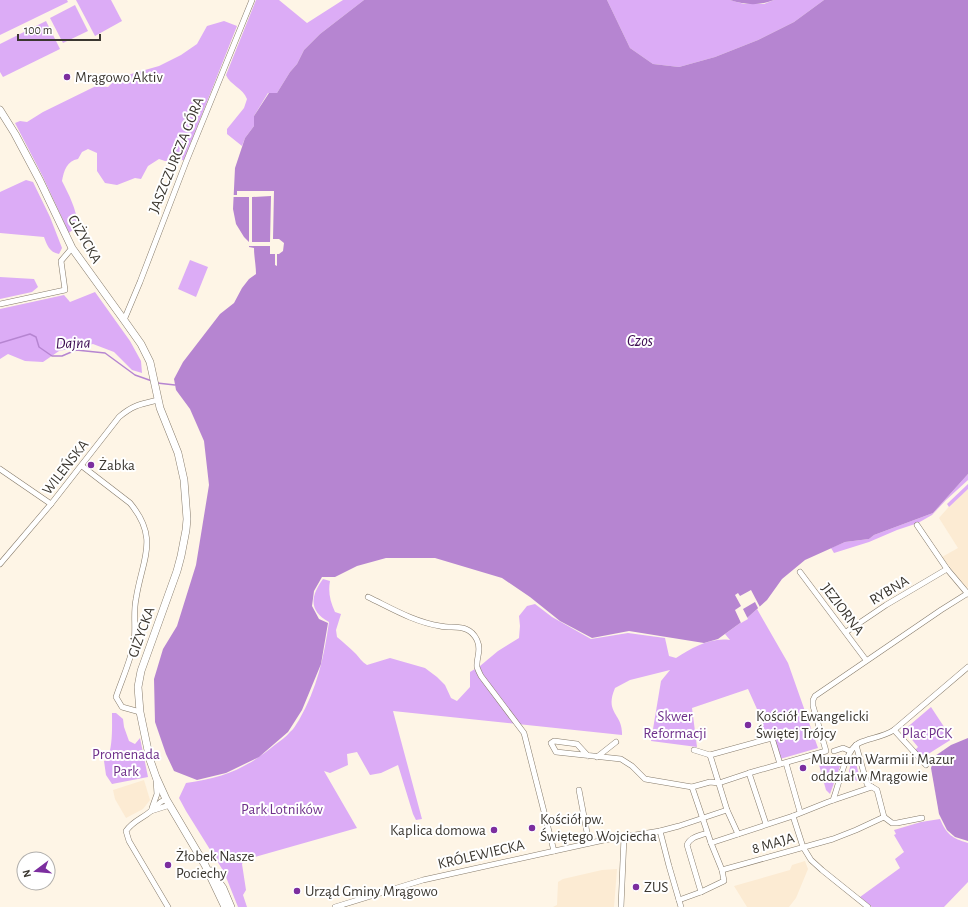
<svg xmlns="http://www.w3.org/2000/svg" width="968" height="907" viewBox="0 0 968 907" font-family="'Alegreya Sans',sans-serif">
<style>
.built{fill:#fcebd3}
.green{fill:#dcacf6}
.water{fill:#b685d1}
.pier{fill:#fef5e6;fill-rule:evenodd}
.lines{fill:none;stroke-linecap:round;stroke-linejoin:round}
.stream{stroke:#b685d1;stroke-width:1.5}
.street-casing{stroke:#867b6b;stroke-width:6}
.secondary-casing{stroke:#867b6b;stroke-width:8}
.street{stroke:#fff;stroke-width:5}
.secondary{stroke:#fff;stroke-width:7}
.poi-dot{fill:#7c2e9f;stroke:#fff;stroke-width:1.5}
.labels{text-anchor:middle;stroke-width:4;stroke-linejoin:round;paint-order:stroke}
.poi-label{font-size:15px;fill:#3b3730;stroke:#fff;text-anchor:start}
.street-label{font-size:15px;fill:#3b3730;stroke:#fff}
.park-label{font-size:15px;fill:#6f318b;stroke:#fff}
.water-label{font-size:16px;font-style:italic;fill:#3e0e53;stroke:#fff}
</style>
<rect width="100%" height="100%" fill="#fef5e6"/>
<g class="built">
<polygon points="968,489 968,587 966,588 942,557 958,548 939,518 953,502"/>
<polygon points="144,780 150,800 143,809 126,818 115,799 113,790"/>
<polygon points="805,861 808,869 796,898 789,907 747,907 734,886 790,870 792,865"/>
<polygon points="617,869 614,907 553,907 557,905 558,882 563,879 602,870"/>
</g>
<g class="green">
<polygon points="0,0 67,0 68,2 0,35"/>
<polygon points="76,0 111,0 122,21 95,36"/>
<path d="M256,0H279L307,23L343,0H364L320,34L304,50L297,64L290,72L277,93H268L254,116V126L245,138L242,146L227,134V129L244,108L247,99C243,88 230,85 226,75Z"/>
<polygon points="607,0 730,0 744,4 764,4 774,0 824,0 794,22 758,40 715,57 679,67 653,64 630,48"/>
<polygon points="75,5 88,31 63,43 50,18"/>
<polygon points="46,21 60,49 3,77 0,72 0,44"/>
<path d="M224,21L237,26L184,160L165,161L159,159L148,166L141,179L135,178L117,185L105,183L97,171V153L88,149L82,152L78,159C67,161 64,170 62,181C69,195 76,208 78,225L69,233L43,177L15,123L20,121L27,122L43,112L96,86L108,87L117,78L159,66L181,55L197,44L207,26Z"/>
<path d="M26,180L33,182L50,217L62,248L59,254C49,252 47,245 44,237L0,233V192Z"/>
<polygon points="190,260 208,267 196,297 178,289"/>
<polygon points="0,277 34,279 38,287 32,292 0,299"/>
<polygon points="95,292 130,341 141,361 142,373 132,370 114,352 93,344 59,351 43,362 25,361 8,354 0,359 0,309 64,295 70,302"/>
<polygon points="968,474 968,480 946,500 932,515 918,523 897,530 869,542 834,553 831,548 845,542 869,539 874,535 933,513"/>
<polygon points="968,484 968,489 949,507 947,504"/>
<path d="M323,579L330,581C328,592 330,601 335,612L341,614L336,630L337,637C343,642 349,647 355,653C360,658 361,661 367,665L390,658L425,668L437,677L445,685L451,698L457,701L470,687V672L480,666L498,651L519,638L520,626L519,616L527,606L535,604L552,617L591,639L628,633L665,638L669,656L676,658C691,648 711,637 730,640L725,634L747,618L757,609L788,663L818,748L780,759L771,730L762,733L761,718L748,689L692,708L697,747L651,741L661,681L670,670L630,680L615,688C604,714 623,713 622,735L393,711L422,819L416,820L413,814L398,765L381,773L370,775L357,752L347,754L348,765L330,773L324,771L357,828L244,860L242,864L246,890L243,895L247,907H238L224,872L186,811L179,798L186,783C224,778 247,768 276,744C281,740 286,737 290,732C294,729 296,724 299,720C317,689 324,657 329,622C309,611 310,597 323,579Z"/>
<polygon points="931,707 952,739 925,756 919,754 915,750 918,747 904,730"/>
<path d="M112,713H116L123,719L124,727L129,741L135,744L140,738L148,777L112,784L106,775L104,761L107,760C113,746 112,728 112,713Z"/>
<polygon points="839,755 843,758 830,794 826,790 818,761"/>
<polygon points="852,759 855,759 861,783 851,778 849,771"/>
<path d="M940,819C947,835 952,838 968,843V882L944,907H872L860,897L900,868L895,859L904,852L894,835L896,834L894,830L921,822Z"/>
</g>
<g class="water">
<path d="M364,0H607L630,48L653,64L679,67L715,57L758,40L794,22L824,0H968V474L933,513L874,535L869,539L845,542L805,560L782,579L767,600L747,618L718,639L704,643L629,631L592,638L560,621L530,597L502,578L435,558H386L357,566L335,577H322L314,591L312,606L319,619L328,623L321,664L302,710L288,732L259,757L226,773L197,780L174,771L166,754L155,722L154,679L163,649L177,626L196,565L209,485L204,441L190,409L176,390L174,379L183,362L220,314L234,303L242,288L249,279L256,274C256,265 254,257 254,248L249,247V242L244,237L236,224L233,209L235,168L245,138L254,126V116L269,93H277L290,72L297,64L304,50L320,34Z"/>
<path d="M730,0H774C759,6 745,5 730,0Z"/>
<polygon points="968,738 968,841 955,837 947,830 939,814 931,768 935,756 951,745"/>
</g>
<g class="pier">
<path d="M237,191H274L273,239H279L284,243L283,251L279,254H277V266L275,265V254H270V246H249V197H233V195H237ZM271,196L270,242H252V197Z"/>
<polygon points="751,590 761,609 759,610 755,602 743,609 748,619 741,623 735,610 741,606 735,595 738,593 740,596"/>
</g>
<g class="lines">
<g class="stream">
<polyline points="0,343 30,334 36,337 39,347 52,356 62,356 76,350 105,353 135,375 152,381"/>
<polyline points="157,383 175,385"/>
</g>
<defs>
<g id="street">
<polyline points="0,304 65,290 61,261 72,248"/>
<polyline points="124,320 140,282 186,162 252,0"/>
<path d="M82,466L130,503C160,539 142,559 136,599C133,613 136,627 134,642C131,660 122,679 116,697L122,707L140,712"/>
<polyline points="0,469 51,504"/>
<polyline points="917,525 947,569 968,594"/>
<path d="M0,564L51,504L119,417C133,405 141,404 158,400"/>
<polyline points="800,572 866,660"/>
<path d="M368,597C391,608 414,622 440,626C454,629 469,623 477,640C482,651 476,657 477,667C478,670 480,674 481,676L524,733L554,851"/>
<polyline points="846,632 886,605 947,569"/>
<polyline points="894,730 926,765"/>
<polyline points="856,745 867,784 877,790 884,817"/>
<polyline points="694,750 710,755"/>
<polyline points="834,751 843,748 850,751"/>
<polyline points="710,755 772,738 780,764"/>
<polyline points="710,755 727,810 738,834"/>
<polyline points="588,756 577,744 554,741 551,743 556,752 621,759 632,766 645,779 692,787 710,782 719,783 749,773 826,751 813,706 813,700 815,696 941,610 968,593"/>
<polyline points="597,757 616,742"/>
<polyline points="786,763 800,812"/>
<polyline points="749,773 766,824"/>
<polyline points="692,787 711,843 793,816 828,802 872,787"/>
<polyline points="579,790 589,843"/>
<path d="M166,799C157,803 158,805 151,811C142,819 134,820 126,831L129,841L168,907"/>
<path d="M833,800C839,785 845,750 859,743C870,738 883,737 894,730L968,667"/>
<polyline points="152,808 157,794 156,780"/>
<polyline points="151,811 170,805"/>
<polyline points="793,816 803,847 811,860 822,870 868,907"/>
<polyline points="884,817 892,823 897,823 922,818"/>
<polyline points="660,831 669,866 681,907"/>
<polyline points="722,870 833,839 856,830 884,817"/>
<path d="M701,892L687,845C690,837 699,836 707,833"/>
<polyline points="679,900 701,892 724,881 722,870 711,843"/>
<polyline points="335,907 423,880 604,840 660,831 679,826 727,810"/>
<polyline points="621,907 624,837"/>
</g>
<g id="secondary">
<polyline points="0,110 15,134 40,181 72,248 124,320 141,344 150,362 160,408 178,453 184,480 187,519 186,530 181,556 177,571 141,671 138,687 140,712 150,760 156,777 166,799 205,865 225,907"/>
<polyline points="211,871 223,888 231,907"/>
</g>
</defs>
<use href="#street" class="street-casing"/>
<use href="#secondary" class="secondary-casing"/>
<use href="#street" class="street"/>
<use href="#secondary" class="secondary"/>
</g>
<g class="poi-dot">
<circle cx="67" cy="77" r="4"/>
<circle cx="91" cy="465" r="4"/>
<circle cx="748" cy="725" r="4"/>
<circle cx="803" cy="768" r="4"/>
<circle cx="532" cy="828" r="4"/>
<circle cx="494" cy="830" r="4"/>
<circle cx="168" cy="865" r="4"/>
<circle cx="636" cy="887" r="4"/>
<circle cx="297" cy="891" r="4"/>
</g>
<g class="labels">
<g class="poi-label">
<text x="75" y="82">Mrągowo Aktiv</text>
<text x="99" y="470">Żabka</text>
<text x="756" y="721">Kościół Ewangelicki<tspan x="756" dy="17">Świętej Trójcy</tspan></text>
<text x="811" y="764">Muzeum Warmii i Mazur<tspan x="811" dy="17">oddział w Mrągowie</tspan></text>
<text x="540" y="824">Kościół pw.<tspan x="540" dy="17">Świętego Wojciecha</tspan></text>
<text x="486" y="835" text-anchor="end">Kaplica domowa</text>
<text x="176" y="861">Żłobek Nasze<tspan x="176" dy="17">Pociechy</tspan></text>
<text x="644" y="892">ZUS</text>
<text x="305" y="896">Urząd Gminy Mrągowo</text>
</g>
<g class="street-label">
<text transform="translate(176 155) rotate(-68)" y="5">JASZCZURCZA GÓRA</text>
<text transform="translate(85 239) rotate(60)" y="5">GIŻYCKA</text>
<text transform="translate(65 467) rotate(-52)" y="5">WILEŃSKA</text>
<text transform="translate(889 590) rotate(-31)" y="5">RYBNA</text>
<text transform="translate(843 609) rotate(53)" y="5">JEZIORNA</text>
<text transform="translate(141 632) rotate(-70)" y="5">GIŻYCKA</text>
<text transform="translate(773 843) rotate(-16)" y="5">8 MAJA</text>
<text transform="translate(481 854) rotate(-13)" y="5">KRÓLEWIECKA</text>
</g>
<g class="park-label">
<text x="675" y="721">Skwer<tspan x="675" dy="17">Reformacji</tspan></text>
<text x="927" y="738">Plac PCK</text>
<text x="126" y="759">Promenada<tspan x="126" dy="17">Park</tspan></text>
<text x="282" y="814">Park Lotników</text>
</g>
<g class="water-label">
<text x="640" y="346">Czos</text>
<text transform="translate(73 342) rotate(-2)" y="6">Dajna</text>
</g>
</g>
<g transform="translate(36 871) rotate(254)"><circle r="19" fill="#ffffff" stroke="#b1afac"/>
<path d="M0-3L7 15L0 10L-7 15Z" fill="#7c2e9f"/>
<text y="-6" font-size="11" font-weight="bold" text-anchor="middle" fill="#3b3730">N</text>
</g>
<path d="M18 34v6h82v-6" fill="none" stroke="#3b3730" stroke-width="2"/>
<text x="24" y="34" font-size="12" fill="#3b3730" stroke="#ffffff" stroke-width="3" paint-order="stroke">100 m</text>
</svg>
